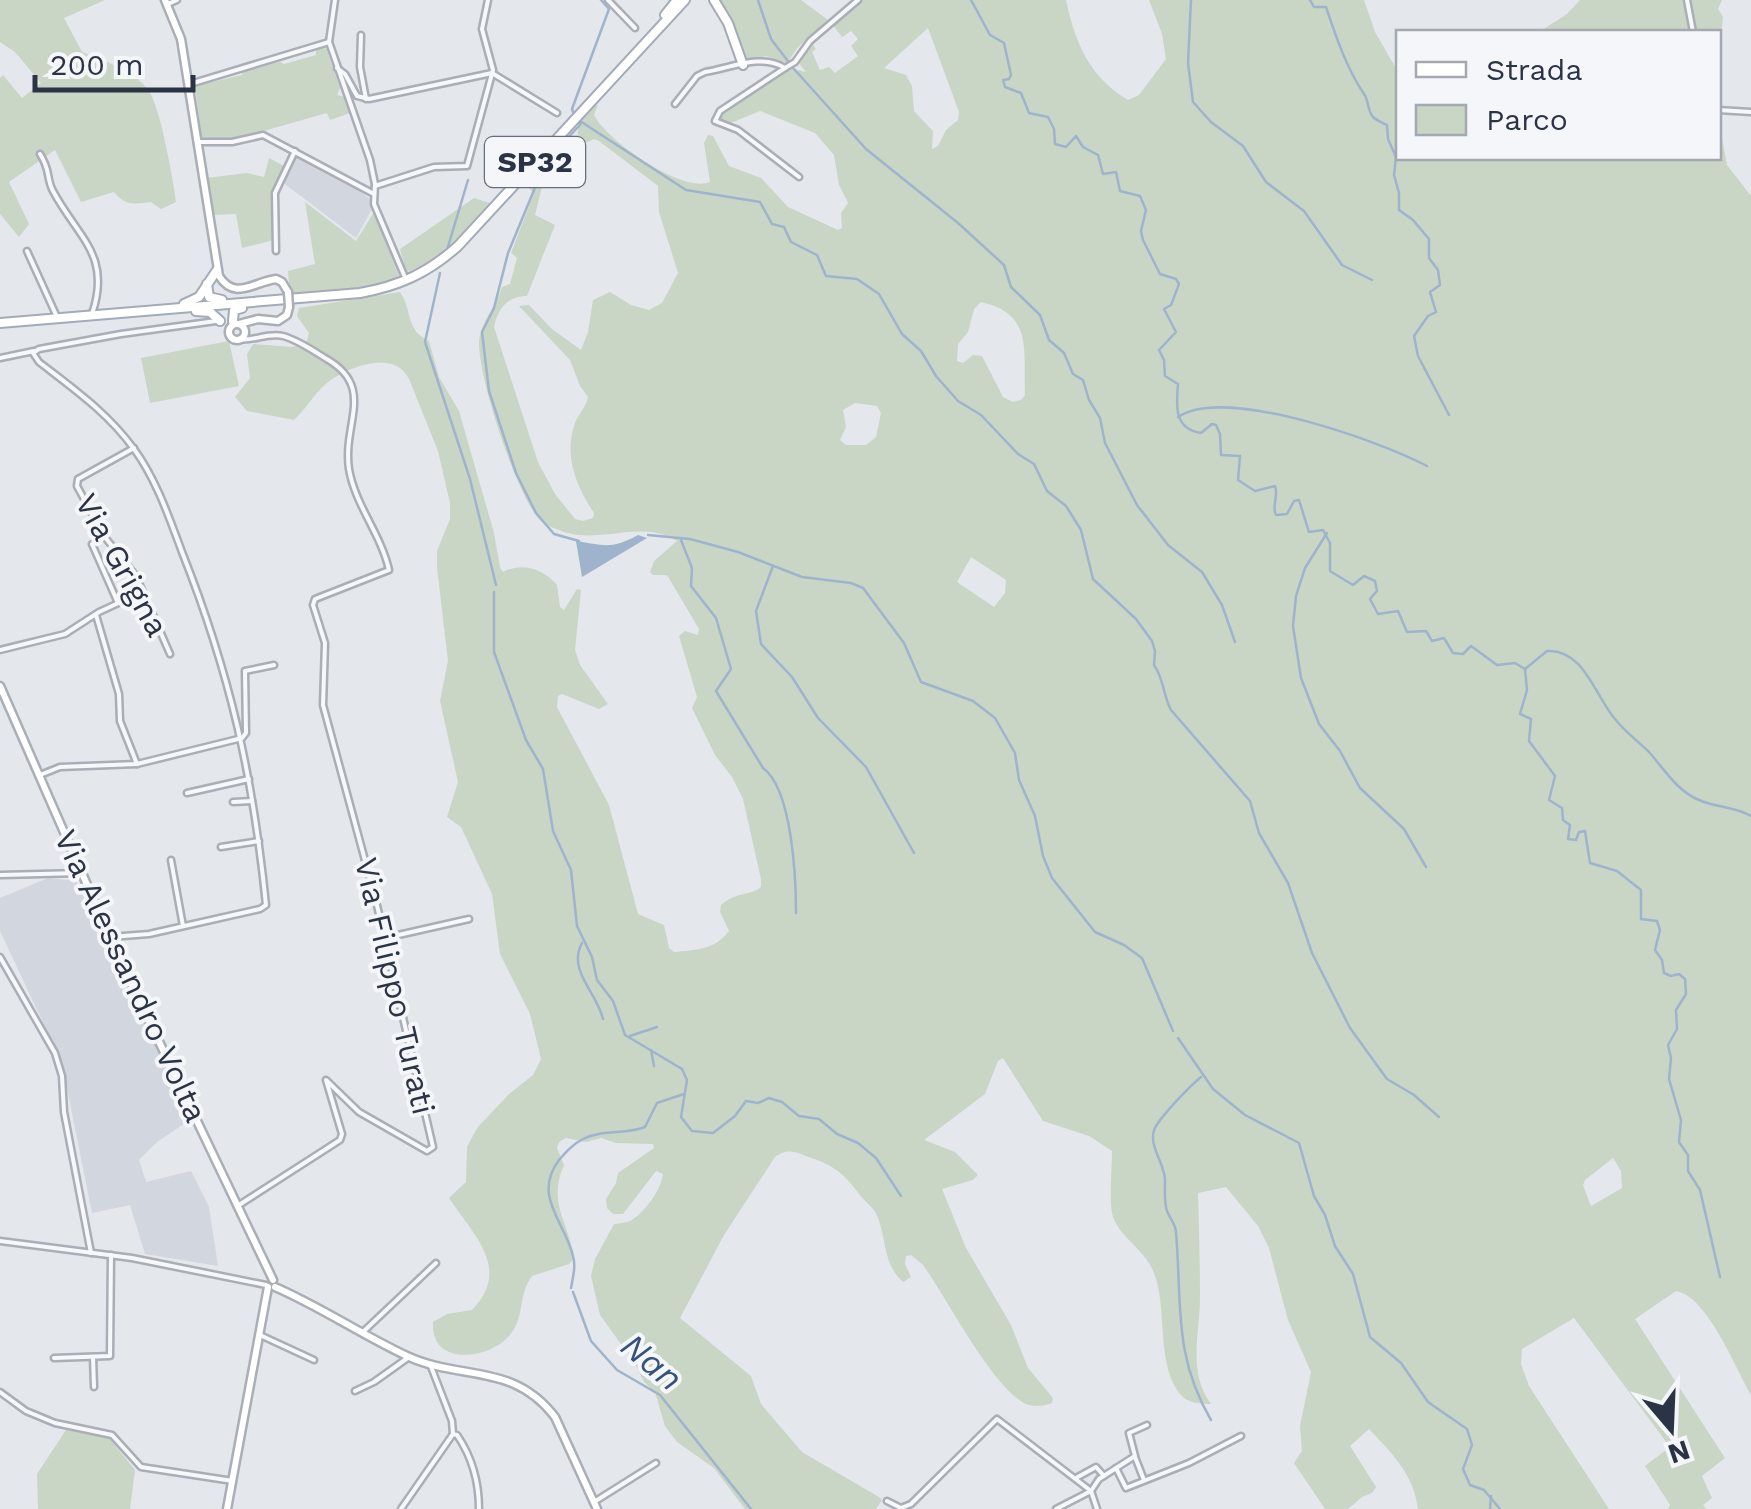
<svg xmlns="http://www.w3.org/2000/svg" width="1751" height="1509" viewBox="0 0 1751 1509" font-family="'Work Sans',sans-serif">
<style>
.built{fill:#d2d6de}
.green{fill:#c9d6c5;fill-rule:evenodd}
.water{fill:#9fb4cc}
.lines{fill:none;stroke-linecap:round;stroke-linejoin:round}
.stream{stroke:#9fb4cc;stroke-width:2.5}
.street-casing{stroke:#a9aeb7;stroke-width:9}
.secondary-casing{stroke:#a9aeb7;stroke-width:11}
.primary-casing{stroke:#a3abb8;stroke-width:12}
.street{stroke:#f7f8fa;stroke-width:4}
.secondary{stroke:#fff;stroke-width:6}
.primary{stroke:#fff;stroke-width:8}
.secondary-bridge-casing{stroke:#a9aeb7;stroke-width:11;stroke-linecap:butt}
.secondary-bridge{stroke:#fff;stroke-width:6}
.labels{text-anchor:middle;stroke-width:8;stroke-linejoin:round;paint-order:stroke}
.shield{fill:#f4f6f9;stroke:#676e7b;stroke-width:2.5}
.shield-label{font-size:30px;font-weight:bold;fill:#2b3445}
.street-label{font-size:32px;fill:#2b3445;stroke:#f4f6f9}
.water-label{font-size:35px;font-style:italic;fill:#34527a;stroke:#f4f6f9}
</style>
<rect width="100%" height="100%" fill="#e4e7ec"/>
<g class="built">
<polygon points="295,156 347,182 370,199 373,207 356,238 281,181"/>
<polygon points="48,878 76,881 191,1119 157,1142 139,1160 146,1182 191,1171 209,1207 218,1266 145,1254 130,1205 92,1213 62,1063 0,931 0,898"/>
</g>
<g class="green">
<path d="M0,0H105L64,18L82,52C104,61 137,71 150,93C161,111 173,179 176,202L161,209L151,202C134,204 125,206 114,192L81,202L55,150L9,182L29,224L19,237L0,214V78L3,75L22,98L41,83L15,52L0,42Z"/>
<path d="M719,0H801L828,20L798,47L787,63L766,56L749,60C733,49 731,17 719,0Z"/>
<path d="M858,0H1066C1075,42 1089,77 1128,100L1139,95L1166,59L1162,34L1149,0H1364L1375,32L1398,72V158H1718L1719,123L1727,165L1751,196V1395C1735,1367 1707,1296 1676,1291L1635,1319L1725,1458L1702,1476L1712,1498L1703,1505L1706,1509H1668L1670,1505L1645,1466L1670,1447L1574,1318L1522,1349L1521,1364L1529,1386L1609,1509H1418C1414,1475 1392,1453 1369,1429L1350,1446L1376,1487L1372,1493L1362,1497L1348,1509H1325L1294,1463L1302,1451L1300,1426L1311,1372L1288,1320L1269,1248L1258,1226L1226,1187L1198,1193C1199,1228 1200,1262 1200,1297C1200,1335 1187,1371 1211,1404C1198,1404 1185,1403 1177,1390C1157,1359 1167,1311 1155,1276C1147,1249 1117,1237 1112,1213C1109,1193 1112,1171 1112,1151L1089,1136L1043,1121L1003,1058L998,1061L985,1094L924,1140L955,1152L978,1175L973,1180L942,1189L966,1248L1011,1325L1028,1368L1053,1398L1052,1403C1044,1406 1037,1407 1029,1405C996,1395 946,1296 923,1265L911,1255L906,1256L905,1264L911,1277L903,1282C883,1264 887,1242 878,1218C875,1208 866,1203 859,1194C845,1175 834,1165 811,1158C797,1153 789,1147 775,1157L724,1235L680,1318L751,1376L761,1404L802,1452L879,1497L882,1500L876,1509H745L714,1468L677,1442L665,1426L655,1392L644,1382L634,1362L600,1315L591,1276L595,1259L614,1224C619,1223 625,1223 630,1221C644,1214 662,1188 663,1174L656,1171L623,1214H613L607,1208L606,1199L616,1183L618,1173L654,1148L653,1144L616,1143L601,1138L586,1142L566,1138L559,1142L557,1148L564,1165C547,1204 569,1221 574,1259L569,1264L532,1276C518,1294 525,1317 510,1335C489,1360 430,1367 433,1322L447,1314L472,1310C512,1269 474,1236 449,1198L466,1182L467,1147L477,1128L509,1094L533,1075L541,1059L530,1014L500,954L492,894L461,827L447,817L458,782L440,701L448,661L437,567V551L450,519V503L438,451L409,379C395,350 354,365 332,379C316,390 308,407 294,420L247,411L235,397L250,378L247,354L253,344L292,347L307,341L309,333L297,316L299,308L400,292C413,311 405,330 429,341L439,377L459,411L494,533L500,567L503,572C522,562 543,568 557,585L560,607L564,610L577,589L581,590L575,650L580,665L608,704L599,709L562,694L558,696L557,707L609,805L638,914L664,925L669,948L674,952C695,950 715,950 729,931L720,912L721,905C737,891 751,896 761,887V879L743,799L732,777L715,755L692,708L697,697L679,636L685,631L698,635L699,629L667,575H653L650,572L654,561L677,541C642,519 602,544 564,532C555,528 544,526 538,518C515,489 479,380 479,343C480,322 496,308 502,287L510,284L517,258L511,253L534,193L523,182L550,154L535,215L555,225L527,296C507,296 498,309 494,327L538,462L555,494L575,519L583,521L593,518L594,513C577,487 564,458 574,426C577,415 586,408 588,397L580,386L570,360L519,306L529,305L552,329L581,350L588,332L593,300L610,292L631,305L649,310L662,303L678,273L659,212L658,186L599,141L594,139L580,146C573,131 583,110 598,105L594,115C606,140 683,194 710,182L704,143L708,135L713,136L729,166L761,178L788,207L838,230L842,228L841,213L848,203L839,185L834,155L815,133L760,111L726,125L719,119L726,110L790,68L806,72L796,60L810,41L816,49L812,52L820,70L829,67L835,73L858,56L851,46L858,39L851,31L842,37L831,23ZM928,28L959,112L958,120L946,130L938,146L932,149L933,131L914,111L912,86L906,75L884,68ZM981,302C1034,314 1023,350 1025,395L1021,400L1013,402L1003,397L982,356L973,355L963,363L957,361L958,344L968,332L974,309ZM855,403L877,406L881,413L876,437L866,445H846L840,440L846,427L843,410ZM971,557L1006,580L1005,593L994,607L957,582ZM1613,1158L1621,1171L1622,1188L1591,1206L1583,1185L1585,1180Z"/>
<polygon points="1580,0 1722,0 1718,9 1723,17 1720,47 1718,32 1539,32 1567,14"/>
<polygon points="326,48 340,88 337,95 345,97 350,113 330,120 327,113 232,140 202,139 195,86 242,75 243,71 280,62 284,64 316,55 316,50"/>
<path d="M269,158L284,166C270,191 269,212 274,240L242,248L236,214L213,215L206,178L247,173L264,177Z"/>
<path d="M474,198L490,203C467,229 442,262 406,272L400,249Z"/>
<polygon points="305,202 356,241 374,212 400,279 363,290 290,296 288,271 315,264"/>
<polygon points="229,341 239,386 150,403 141,358"/>
<polygon points="66,1430 109,1438 135,1470 130,1509 38,1509 37,1474"/>
</g>
<path class="water" d="M638,535L647,538L582,577L576,541C603,545 611,550 638,535Z"/>
<g class="lines">
<g class="stream">
<polyline points="758,0 771,39 794,69 866,149 958,223 1004,265 1011,287 1040,315 1049,340 1064,353 1073,374 1083,380 1089,400 1100,418 1105,443 1137,505 1168,545 1202,572 1222,605 1235,642"/>
<path d="M971,0L990,35L1004,43L1011,75L1009,79L1003,80L1005,87L1021,93L1029,113L1048,117L1054,129L1055,144L1066,147L1076,136L1083,147L1098,155L1103,174L1116,172L1120,191L1140,196L1146,210L1141,231L1143,240L1160,274L1176,279L1179,284L1171,305L1164,309L1176,332L1159,350L1164,360L1165,376L1178,384C1176,406 1174,429 1201,433L1212,424L1216,425L1220,434L1221,455L1240,456L1238,480L1255,491L1275,486C1279,497 1271,506 1276,515L1287,514L1294,501L1299,500L1309,532L1323,530L1330,543V571L1353,585L1364,576L1375,581L1377,591L1370,599L1378,614L1398,611L1407,632L1426,631L1432,641L1444,638L1453,653L1463,654L1471,646L1497,665L1515,663L1525,669L1527,690L1520,714L1531,719L1529,741L1555,776L1549,800L1562,808L1563,820L1570,825L1568,839L1576,840L1579,832L1585,831L1590,863L1617,871L1641,890V919L1657,921L1660,930L1655,950L1662,960L1664,973L1671,976L1679,974L1685,979L1686,994L1676,1010L1677,1029L1668,1045L1671,1058L1669,1079L1681,1120L1679,1142L1688,1155V1171L1700,1190L1720,1277"/>
<polyline points="1191,0 1188,63 1193,102 1211,122 1243,146 1266,182 1304,211 1342,265 1372,280"/>
<path d="M1310,0L1314,7H1326C1336,37 1347,69 1364,94C1369,101 1367,110 1373,117C1375,119 1384,124 1387,125L1388,139L1396,157L1394,175L1399,193V210L1413,220L1429,239V258L1438,270L1440,285L1430,292L1436,312L1428,316L1414,336L1418,356L1449,415"/>
<polyline points="574,114 572,109 609,9 601,0"/>
<polyline points="447,250 468,180"/>
<polyline points="440,273 425,342 470,479 496,585"/>
<path d="M1178,417C1224,385 1380,441 1427,466"/>
<polyline points="1327,533 1305,568 1296,596 1293,626 1301,678 1319,724 1340,751 1360,788 1404,829 1426,867"/>
<polyline points="648,535 690,539 738,552 802,577 851,583 863,588 904,643 921,682 973,701 995,718 1015,753 1019,780 1035,816 1043,856 1052,878 1095,932 1124,945 1142,958 1173,1031"/>
<path d="M681,540L692,568L691,586L716,618L731,669L716,691L763,768C792,789 796,877 796,913"/>
<path d="M579,541L554,534L536,513L516,473L489,391L482,332L494,308L508,253L546,161L580,125V121L686,190L760,202L772,224L784,227L791,242L817,255L826,276L857,279L879,294L902,334L921,351L936,376L958,401L981,415L1018,454L1034,464L1047,491L1066,506L1081,530L1093,579L1136,619L1152,641L1155,651L1154,665C1164,679 1163,695 1171,710L1250,801L1259,833L1288,883L1312,953L1350,1028L1387,1079L1414,1095L1439,1117"/>
<polyline points="773,566 756,611 761,644 792,677 818,718 866,767 914,853"/>
<polyline points="494,592 494,652 526,740 543,769 553,831 571,870 577,926 592,957 597,980 613,1001 625,1035 682,1069 687,1080 681,1117 692,1131 713,1133 735,1116 746,1101 758,1103 769,1098 782,1102 799,1116 819,1119 837,1134 858,1143 876,1158 901,1196"/>
<path d="M1525,669L1547,651C1584,649 1595,696 1615,719C1625,732 1638,741 1649,752C1664,769 1677,791 1699,800C1717,808 1734,806 1751,816"/>
<path d="M582,943C567,971 597,992 603,1019"/>
<polyline points="630,1036 657,1027"/>
<polyline points="1178,1038 1213,1089 1245,1115 1299,1143 1314,1196 1325,1215 1335,1246 1353,1274 1370,1337 1401,1363 1428,1402 1467,1429 1472,1445 1463,1469 1470,1485 1484,1490 1500,1509"/>
<polyline points="651,1050 654,1066"/>
<path d="M1201,1077C1190,1086 1161,1116 1155,1128C1147,1144 1165,1164 1165,1180C1165,1190 1164,1202 1167,1211C1170,1219 1175,1223 1176,1232C1182,1302 1173,1356 1211,1420"/>
<path d="M571,1288C573,1277 576,1266 573,1256C565,1222 532,1196 559,1160C566,1152 573,1144 583,1139C604,1129 625,1135 645,1127L657,1103L684,1094"/>
<polyline points="573,1292 591,1341 617,1370 660,1395 751,1509"/>
<polyline points="1490,1509 1491,1496"/>
</g>
<defs>
<g id="street">
<polyline points="335,0 329,42 370,160 375,184 374,204 404,275"/>
<polyline points="608,0 635,28"/>
<polyline points="1687,0 1693,32"/>
<polyline points="168,4 177,0"/>
<polyline points="361,35 360,67 366,99"/>
<polyline points="337,68 345,74 357,96 369,99 492,73 557,113"/>
<polyline points="785,68 720,111 715,121 738,130 799,177"/>
<polyline points="190,84 329,42"/>
<path d="M675,104L697,76L705,72C731,68 761,53 785,68L795,62L810,41L858,0"/>
<polyline points="1718,110 1751,112"/>
<polyline points="197,142 232,142 263,135 374,194"/>
<path d="M40,154C51,171 46,178 53,191C78,238 112,255 92,314"/>
<polyline points="375,186 434,167 467,166 493,70 482,29 488,0"/>
<polyline points="27,251 57,317"/>
<polyline points="276,251 275,193 295,151"/>
<path d="M238,339C253,342 267,332 283,336C298,340 312,350 325,358C377,387 342,423 349,469C355,505 381,534 389,570L315,599L313,605L325,643L323,705L376,901L433,1147L427,1151L359,1112L326,1080L342,1134L340,1140L239,1205"/>
<polyline points="0,358 34,351"/>
<polyline points="134,448 78,479 77,486 104,536 136,576 170,654"/>
<polyline points="92,544 118,603"/>
<polyline points="96,615 119,694 120,721 137,764"/>
<polyline points="0,650 65,634 99,612 142,592"/>
<polyline points="40,775 60,767 137,764 242,738 246,733 245,671 274,665"/>
<polyline points="187,793 249,779"/>
<polyline points="233,802 252,801"/>
<polyline points="221,847 259,841"/>
<polyline points="171,860 183,926"/>
<polyline points="0,875 81,873"/>
<path d="M110,937L149,934L260,909L266,905C253,776 230,673 182,552C169,517 156,479 134,449C108,413 74,389 39,362L33,353L39,349L121,334L216,321"/>
<polyline points="385,938 469,919"/>
<polyline points="0,957 55,1053 62,1076 64,1112 91,1253"/>
<polyline points="0,1241 132,1258 266,1285"/>
<polyline points="364,1331 436,1263"/>
<polyline points="260,1335 314,1360"/>
<polyline points="93,1357 94,1387"/>
<polyline points="54,1358 110,1356 111,1255"/>
<path d="M430,1364L452,1421L453,1434L457,1435C472,1457 479,1482 479,1509"/>
<polyline points="355,1391 374,1382 409,1357"/>
<polyline points="0,1392 26,1411 55,1423 112,1435 141,1467 233,1481"/>
<polyline points="1135,1457 1144,1480"/>
<polyline points="1116,1468 1126,1488 1189,1463 1241,1436"/>
<polyline points="1076,1478 1096,1467 1104,1476"/>
<polyline points="1091,1491 1099,1479 1135,1456 1129,1433 1147,1425"/>
<polyline points="1091,1491 1097,1509"/>
<polyline points="887,1501 901,1508 911,1504 997,1419 1091,1491"/>
<polyline points="594,1502 656,1463"/>
<polyline points="401,1509 453,1434"/>
<polyline points="1056,1509 1091,1491"/>
</g>
<g id="secondary">
<path d="M165,0L181,39L219,276C235,301 253,282 276,279L282,282L288,292"/>
<polyline points="239,324 258,319 278,321 287,315 289,307"/>
<circle cx="237" cy="332" r="8"/>
<polyline points="0,686 120,960 273,1280"/>
<path d="M275,1287C321,1307 362,1335 407,1356C461,1381 513,1362 555,1417L597,1509"/>
<polyline points="227,1509 268,1287"/>
</g>
<g id="primary">
<polyline points="714,0 728,23 743,65"/>
<polyline points="665,15 677,0"/>
<polyline points="207,284 209,297 222,300"/>
<polyline points="184,304 199,297 217,270"/>
<polyline points="196,311 210,312 220,321"/>
<polyline points="233,321 234,310 242,308"/>
<path d="M0,323L360,293C399,286 428,273 458,246L685,0"/>
</g>
</defs>
<use href="#street" class="street-casing"/>
<use href="#secondary" class="secondary-casing"/>
<use href="#primary" class="primary-casing"/>
<use href="#street" class="street"/>
<use href="#secondary" class="secondary"/>
<use href="#primary" class="primary"/>
<defs>
<polyline id="secondary-bridge" points="288,292 289,307"/>
</defs>
<use href="#secondary-bridge" class="secondary-bridge-casing"/>
<use href="#secondary-bridge" class="secondary-bridge"/>
</g>
<g class="labels">
<rect class="shield" x="485" y="137" width="100" height="50" rx="8"/>
<g class="shield-label">
<text x="535" y="172">SP32</text>
</g>
<g class="street-label">
<text transform="translate(122 565) rotate(61)" y="11">Via Grigna</text>
<text transform="translate(131 976) rotate(65)" y="11">Via Alessandro Volta</text>
<text transform="translate(395 986) rotate(77)" y="11">Via Filippo Turati</text>
</g>
<g class="water-label">
<text transform="translate(652 1362) rotate(40)" y="12">Nan</text>
</g>
</g>
<rect x="1396" y="30" width="325" height="130" fill="#f4f6f9" stroke="#a4a8b1" stroke-width="2.5"/>
<rect x="1416" y="62" width="50" height="15" fill="#ffffff" stroke="#a4a8b1" stroke-width="2.5"/>
<text x="1486" y="80" font-size="30" fill="#2b3445">Strada</text>
<rect x="1416" y="105" width="50" height="30" fill="#c9d6c5" stroke="#a4a8b1" stroke-width="2.5"/>
<text x="1486" y="130" font-size="30" fill="#2b3445">Parco</text>
<g transform="translate(1671 1429) rotate(161)" stroke="#f4f6f9" stroke-width="8" paint-order="stroke">
<path d="M0-8L18 38L0 25L-18 38Z" fill="#2b3445"/>
<text y="-15" font-size="28" font-weight="bold" text-anchor="middle" fill="#2b3445">N</text>
</g>
<path d="M35 75v15h158v-15" fill="none" stroke="#2b3445" stroke-width="5"/>
<text x="50" y="75" font-size="30" fill="#2b3445" stroke="#f4f6f9" stroke-width="8" paint-order="stroke">200 m</text>
</svg>
